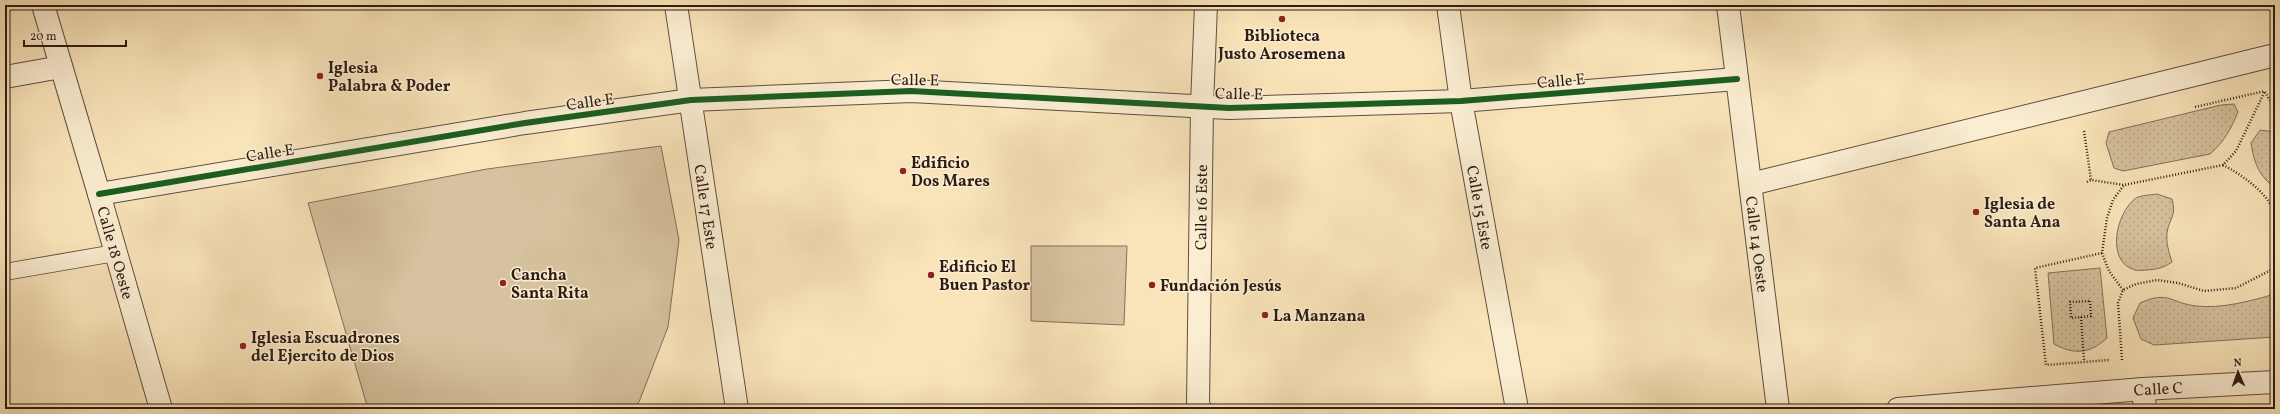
<svg xmlns="http://www.w3.org/2000/svg" width="2280" height="414" viewBox="0 0 2280 414" font-family="Vollkorn,serif">
<style>
.park{fill:url(#park-dots);stroke:#826f58}
.pitch{fill:#d6c29e;stroke:#826f58}
.lines{fill:none;stroke-linecap:round;stroke-linejoin:round}
.service-casing{stroke:#614e3d;stroke-width:18}
.minor-casing{stroke:#614e3d;stroke-width:24}
.tertiary-casing{stroke:#614e3d;stroke-width:24}
.path{stroke:#2e1c13;stroke-width:2.5;stroke-dasharray:1 2;stroke-linecap:butt}
.service{stroke:#fbedd2;stroke-width:16}
.minor{stroke:#fbedd2;stroke-width:22}
.tertiary{stroke:#fbedd2;stroke-width:22}
.cycleway-casing{stroke:#fbedd2;stroke-width:8}
.cycleway{stroke:#1b5e20;stroke-width:6}
.poi-dot{fill:#8f2418;stroke:#fbedd2;stroke-width:1.5}
.labels{text-anchor:middle;stroke-width:3;stroke-linejoin:round;paint-order:stroke}
.poi-label{font-size:16px;font-weight:bold;fill:#2e1c13;stroke:#fbedd2;text-anchor:start}
.street-label{font-size:16px;fill:#2e1c13;stroke:#fbedd2}
</style>
<defs>
<pattern id="park-dots" width="8" height="8" patternUnits="userSpaceOnUse"><rect width="8" height="8" fill="#d6c29e"/><path d="M2 2h.1M6 6h.1" fill="none" stroke="#b8a687" stroke-width="1.8" stroke-linecap="round"/></pattern>
</defs>
<rect width="100%" height="100%" fill="#f9e4ba"/>
<filter id="stains"><feTurbulence type="fractalNoise" baseFrequency=".005" numOctaves="4"/><feColorMatrix values="0 0 0 0 .2 0 0 0 0 .09 0 0 0 0 .02 0 0 0 .5 -.17"/></filter>
<radialGradient id="worn" r=".72"><stop offset=".6" stop-color="#630" stop-opacity="0"/><stop offset="1" stop-color="#630" stop-opacity=".3"/></radialGradient>
<g class="park">
<path d="M2234,104L2238,112C2231,129 2224,142 2210,154L2123,171L2114,168L2106,143L2109,132L2221,105Z"/>
<path d="M2260,130L2275,132V188C2259,176 2254,163 2251,143Z"/>
<path d="M2157,194L2172,199C2177,217 2169,218 2167,233C2166,244 2169,252 2172,262C2163,268 2158,269 2147,270C2144,270 2138,271 2135,270C2105,262 2116,212 2136,198C2141,195 2151,195 2157,194Z"/>
<path d="M2100,268L2107,338C2090,354 2074,355 2054,344L2048,273Z"/>
<path d="M2275,294V337L2154,345L2141,339L2133,318L2140,303C2169,290 2170,303 2196,306C2221,309 2251,301 2275,294Z"/>
</g>
<g class="pitch">
<polygon points="661,146 679,240 668,327 639,402 632,409 368,409 308,203 487,169"/>
<polygon points="1031,246 1127,246 1124,325 1031,321"/>
</g>
<g class="lines">
<defs>
<polyline id="service" points="5,272 115,253"/>
<g id="minor">
<polyline points="43,5 99,194 525,123 691,100 911,91 1229,108 1461,101 1737,79"/>
<path id="s1" d="M1448,5L1461,101L1517,409"/>
<path id="s2" d="M1728,5L1778,409"/>
<polyline points="5,77 61,67"/>
<polyline points="1751,184 2275,55"/>
<polyline points="2143,389 2145,409"/>
<path id="s3" d="M1200,409L1198,403L1202,105L1206,5"/>
<path id="s4" d="M1898,409L2143,389L2275,382"/>
</g>
<g id="tertiary">
<path id="s5" d="M676,5L737,409"/>
<path id="s6" d="M99,194L161,409"/>
</g>
</defs>
<use href="#service" class="service-casing"/>
<use href="#minor" class="minor-casing"/>
<use href="#tertiary" class="tertiary-casing"/>
<g class="path">
<polyline points="2265,92 2275,109"/>
<polyline points="2195,107 2265,91"/>
<polyline points="2084,131 2091,180"/>
<path d="M2223,165C2241,174 2273,196 2275,217"/>
<polyline points="2087,182 2091,180 2124,185 2223,165 2236,151 2265,91"/>
<polyline points="2102,253 2035,268 2046,365 2109,360"/>
<polyline points="2274,268 2275,260"/>
<polyline points="2123,290 2109,271 2102,253 2107,218 2113,200 2124,185"/>
<polygon points="2090,301 2091,316 2071,318 2070,302"/>
<polyline points="2081,317 2084,361"/>
<polyline points="2122,360 2118,303 2123,290 2136,284 2157,280 2178,283 2204,291 2236,288 2275,268"/>
</g>
<use href="#service" class="service"/>
<use href="#minor" class="minor"/>
<use href="#tertiary" class="tertiary"/>
<defs>
<polyline id="cycleway" points="99,194 525,123 691,100 911,91 1229,108 1461,101 1737,79"/>
</defs>
<use href="#cycleway" class="cycleway-casing"/>
<use href="#cycleway" class="cycleway"/>
</g>
<g class="poi-dot">
<circle cx="1282" cy="19" r="4"/>
<circle cx="320" cy="76" r="4"/>
<circle cx="903" cy="171" r="4"/>
<circle cx="1976" cy="212" r="4"/>
<circle cx="931" cy="275" r="4"/>
<circle cx="503" cy="283" r="4"/>
<circle cx="1152" cy="285" r="4"/>
<circle cx="1265" cy="315" r="4"/>
<circle cx="243" cy="346" r="4"/>
</g>
<g class="labels">
<g class="poi-label">
<text x="1282" y="41" text-anchor="middle">Biblioteca<tspan x="1282" dy="18">Justo Arosemena</tspan></text>
<text x="328" y="73">Iglesia<tspan x="328" dy="18">Palabra &amp; Poder</tspan></text>
<text x="911" y="168">Edificio<tspan x="911" dy="18">Dos Mares</tspan></text>
<text x="1984" y="209">Iglesia de<tspan x="1984" dy="18">Santa Ana</tspan></text>
<text x="939" y="272">Edificio El<tspan x="939" dy="18">Buen Pastor</tspan></text>
<text x="511" y="280">Cancha<tspan x="511" dy="18">Santa Rita</tspan></text>
<text x="1160" y="291">Fundación Jesús</text>
<text x="1273" y="321">La Manzana</text>
<text x="251" y="343">Iglesia Escuadrones<tspan x="251" dy="18">del Ejercito de Dios</tspan></text>
</g>
<g class="street-label">
<text transform="translate(915 79) rotate(1)" y="6">Calle E</text>
<text transform="translate(1561 80) rotate(-5)" y="6">Calle E</text>
<text transform="translate(1239 93) rotate(1)" y="6">Calle E</text>
<text transform="translate(590 101) rotate(-8)" y="6">Calle E</text>
<text transform="translate(270 152) rotate(-9)" y="6">Calle E</text>
<text dy="6" stroke="none"><textPath href="#s5" startOffset="204">Calle 17 Este</textPath></text>
<text dy="6" stroke="none"><textPath href="#s3" startOffset="202">Calle 16 Este</textPath></text>
<text dy="6" stroke="none"><textPath href="#s1" startOffset="205">Calle 15 Este</textPath></text>
<text dy="6" stroke="none"><textPath href="#s2" startOffset="241">Calle 14 Oeste</textPath></text>
<text dy="6" stroke="none"><textPath href="#s6" startOffset="61">Calle 18 Oeste</textPath></text>
<text dy="6" stroke="none"><textPath href="#s4" startOffset="261">Calle C</textPath></text>
</g>
</g>
<rect width="2280" height="414" fill="none" stroke="#f9e4ba" stroke-width="20"/>
<rect x="6" y="6" width="2268" height="402" fill="none" stroke="#2e1c13" stroke-width="2"/>
<rect x="10" y="10" width="2260" height="394" fill="none" stroke="#2e1c13"/>
<g transform="translate(2238 372) rotate(358)" stroke="#fbedd2" stroke-width="3" paint-order="stroke">
<path d="M0-3L7 15L0 10L-7 15Z" fill="#2e1c13"/>
<text y="-6" font-size="11" font-weight="bold" text-anchor="middle" fill="#2e1c13">N</text>
</g>
<path d="M24 40v6h102v-6" fill="none" stroke="#2e1c13" stroke-width="2"/>
<text x="30" y="40" font-size="12" fill="#2e1c13" stroke="#fbedd2" stroke-width="3" paint-order="stroke">20 m</text>
<rect width="100%" height="100%" filter="url(#stains)"/>
<rect width="100%" height="100%" fill="url(#worn)"/>
</svg>
